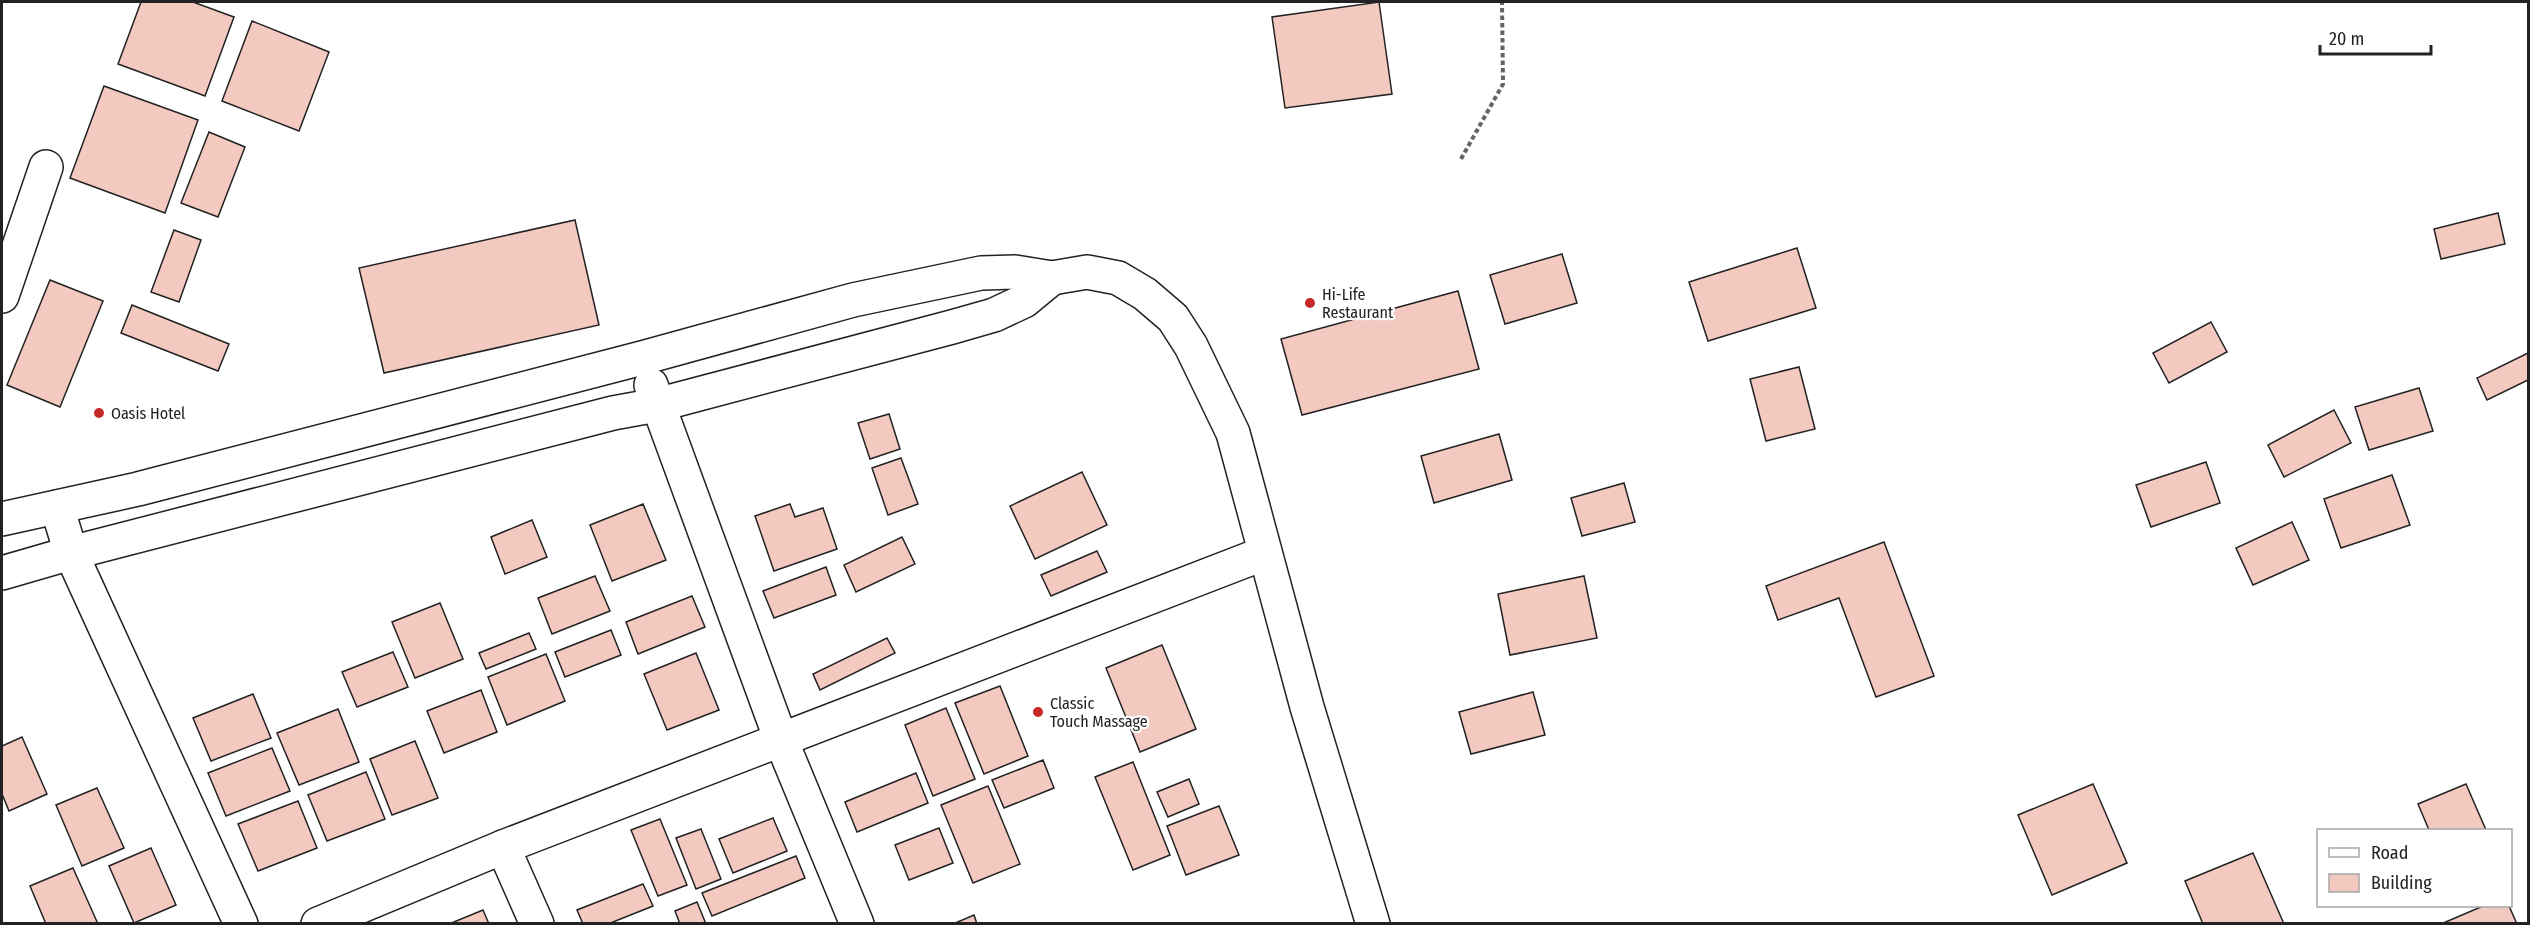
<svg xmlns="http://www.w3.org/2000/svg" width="2530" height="925" viewBox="0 0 2530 925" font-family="'Fira Sans Condensed',sans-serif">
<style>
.building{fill:#f3c9c0;stroke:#222;stroke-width:1.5}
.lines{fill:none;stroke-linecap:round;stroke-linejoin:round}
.minor-casing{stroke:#222;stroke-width:36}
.path{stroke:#646464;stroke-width:4;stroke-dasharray:4.5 3;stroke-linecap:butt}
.minor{stroke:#fff;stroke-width:33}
.poi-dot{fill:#c62828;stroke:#fff;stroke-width:2}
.labels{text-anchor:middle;stroke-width:4.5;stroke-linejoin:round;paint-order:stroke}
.poi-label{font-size:16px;fill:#222;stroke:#fff;text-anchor:start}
</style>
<rect width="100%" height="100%" fill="#fff"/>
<g class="building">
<polygon points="141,2 193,2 234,17 205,96 118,64"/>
<polygon points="1379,2 1392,94 1285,108 1272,17"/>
<polygon points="252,21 329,52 299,131 222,101"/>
<polygon points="104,86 198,120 165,213 70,178"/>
<polygon points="209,132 245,147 218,217 181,203"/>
<polygon points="2498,213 2505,244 2441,259 2434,229"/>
<polygon points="575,220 599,325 384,373 359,268"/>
<polygon points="174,230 201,240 179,302 151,292"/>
<polygon points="1797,248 1816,308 1708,341 1689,282"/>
<polygon points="1562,254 1577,303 1505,324 1490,275"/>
<polygon points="50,280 103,301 60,407 7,385"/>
<polygon points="1458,291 1479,369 1302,415 1281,339"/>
<polygon points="132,305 229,344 218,371 121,333"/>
<polygon points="2211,322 2227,352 2169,383 2153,353"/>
<polygon points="2528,353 2528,380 2487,400 2477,378"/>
<polygon points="1799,367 1815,429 1766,441 1750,379"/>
<polygon points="2419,388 2433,431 2369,450 2355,407"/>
<polygon points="2334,410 2351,443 2284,477 2268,445"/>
<polygon points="889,414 900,449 870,459 858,423"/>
<polygon points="1499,434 1512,480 1434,503 1421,456"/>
<polygon points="901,458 918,504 888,515 872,468"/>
<polygon points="2206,462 2220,503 2151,527 2136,485"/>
<polygon points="1082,472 1107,525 1035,559 1010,506"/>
<polygon points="2392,475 2410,525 2341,548 2324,499"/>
<polygon points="1624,483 1635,522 1582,536 1571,498"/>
<polygon points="643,504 666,560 612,581 590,525"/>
<polygon points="790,504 795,517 823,508 837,549 774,571 755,516"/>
<polygon points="532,520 547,557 505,574 491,537"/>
<polygon points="2292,522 2309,560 2253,585 2236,548"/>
<polygon points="902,537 915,564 856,592 844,565"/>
<polygon points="1884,542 1934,676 1876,697 1839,598 1778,620 1766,586"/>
<polygon points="1097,551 1107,572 1051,596 1041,575"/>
<polygon points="826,567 836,595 774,618 763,591"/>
<polygon points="595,576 610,611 552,634 538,598"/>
<polygon points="1584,576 1597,638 1510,655 1498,594"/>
<polygon points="692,596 705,627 638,654 626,622"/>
<polygon points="440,603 463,659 415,678 392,622"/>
<polygon points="611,630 621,655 565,677 555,652"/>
<polygon points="529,633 536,649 486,669 479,653"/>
<polygon points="887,638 895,653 820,690 813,674"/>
<polygon points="1162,645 1196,729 1140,752 1106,668"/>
<polygon points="393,652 408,687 357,707 342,672"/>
<polygon points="696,653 719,710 667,730 644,674"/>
<polygon points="546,654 565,701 507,725 488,677"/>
<polygon points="1000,686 1028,756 984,774 955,703"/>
<polygon points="481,690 497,732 444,753 427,711"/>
<polygon points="1533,692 1545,735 1471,754 1459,712"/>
<polygon points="253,694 271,738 211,761 193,718"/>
<polygon points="946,708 975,779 933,796 905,725"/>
<polygon points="338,709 359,762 299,785 277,733"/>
<polygon points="22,737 47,794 9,811 2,794 2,746"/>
<polygon points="415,741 438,798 392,815 370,759"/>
<polygon points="272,748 290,791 226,816 208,773"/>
<polygon points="1043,760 1054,788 1004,808 992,780"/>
<polygon points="1133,762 1170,855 1133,870 1095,777"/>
<polygon points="366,772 385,819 327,841 308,795"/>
<polygon points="916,773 928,803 857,832 845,802"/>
<polygon points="1189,779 1199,804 1168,817 1157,792"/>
<polygon points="2093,784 2127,863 2052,895 2018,815"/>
<polygon points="2466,784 2486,830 2429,830 2418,804"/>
<polygon points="988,786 1020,864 973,883 941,805"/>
<polygon points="97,788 124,848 82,866 56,805"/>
<polygon points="298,801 317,848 258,871 238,824"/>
<polygon points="1219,806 1239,855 1186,875 1167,826"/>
<polygon points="773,818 787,851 733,873 719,839"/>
<polygon points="660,819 687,885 658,896 631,830"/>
<polygon points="939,828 953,863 909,880 895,845"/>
<polygon points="701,829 721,879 696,889 676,838"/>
<polygon points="151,848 176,905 134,923 109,866"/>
<polygon points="2253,853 2284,924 2203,924 2185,881"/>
<polygon points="796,856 805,878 712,916 702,893"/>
<polygon points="73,868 98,924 46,924 30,886"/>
<polygon points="643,884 653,906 608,924 583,924 577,910"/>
<polygon points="697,902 706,924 680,924 675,911"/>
<polygon points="2483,906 2509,906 2517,924 2441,924"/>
<polygon points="483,910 489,924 449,924"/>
<polygon points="974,915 977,924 953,924"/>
</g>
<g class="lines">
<defs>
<g id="minor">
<polyline points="2,296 46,167"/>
<polyline points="651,385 781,740 857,924"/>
<polyline points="57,507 71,553 241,924"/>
<polyline points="2,519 138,489 642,358 853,300 981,273 1015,272 1052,278 1087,272 1118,278 1145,294 1173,318 1191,346 1233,433 1307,707 1373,924"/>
<polyline points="2,573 71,553 613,413 657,405 952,327 994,315 1024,301 1052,278"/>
<polyline points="503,847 537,924"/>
<polyline points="318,924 503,847 1265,553"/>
</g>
</defs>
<use href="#minor" class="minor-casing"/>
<polyline class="path" points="1461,159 1503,84 1502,2"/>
<use href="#minor" class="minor"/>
</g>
<g class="poi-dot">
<circle cx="1310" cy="303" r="6"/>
<circle cx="99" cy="413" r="6"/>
<circle cx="1038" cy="712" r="6"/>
</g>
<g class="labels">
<g class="poi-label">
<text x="1322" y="300">Hi-Life<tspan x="1322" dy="18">Restaurant</tspan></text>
<text x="111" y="419">Oasis Hotel</text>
<text x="1050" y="709">Classic<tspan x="1050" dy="18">Touch Massage</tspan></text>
</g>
</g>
<rect width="2530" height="925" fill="none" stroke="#222222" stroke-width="6"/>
<rect x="2317" y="829" width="195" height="78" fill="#ffffff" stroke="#a7a7a7" stroke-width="1.5"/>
<rect x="2329" y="848" width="30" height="9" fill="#ffffff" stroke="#a7a7a7" stroke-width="1.5"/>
<text x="2371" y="859" font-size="18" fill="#222222">Road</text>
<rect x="2329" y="874" width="30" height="18" fill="#f3c9c0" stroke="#a7a7a7" stroke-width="1.5"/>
<text x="2371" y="889" font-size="18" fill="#222222">Building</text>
<path d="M2320 45v9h111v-9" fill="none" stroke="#222222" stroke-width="3"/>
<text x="2329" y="45" font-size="18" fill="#222222" stroke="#ffffff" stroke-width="4.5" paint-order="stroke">20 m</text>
</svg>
